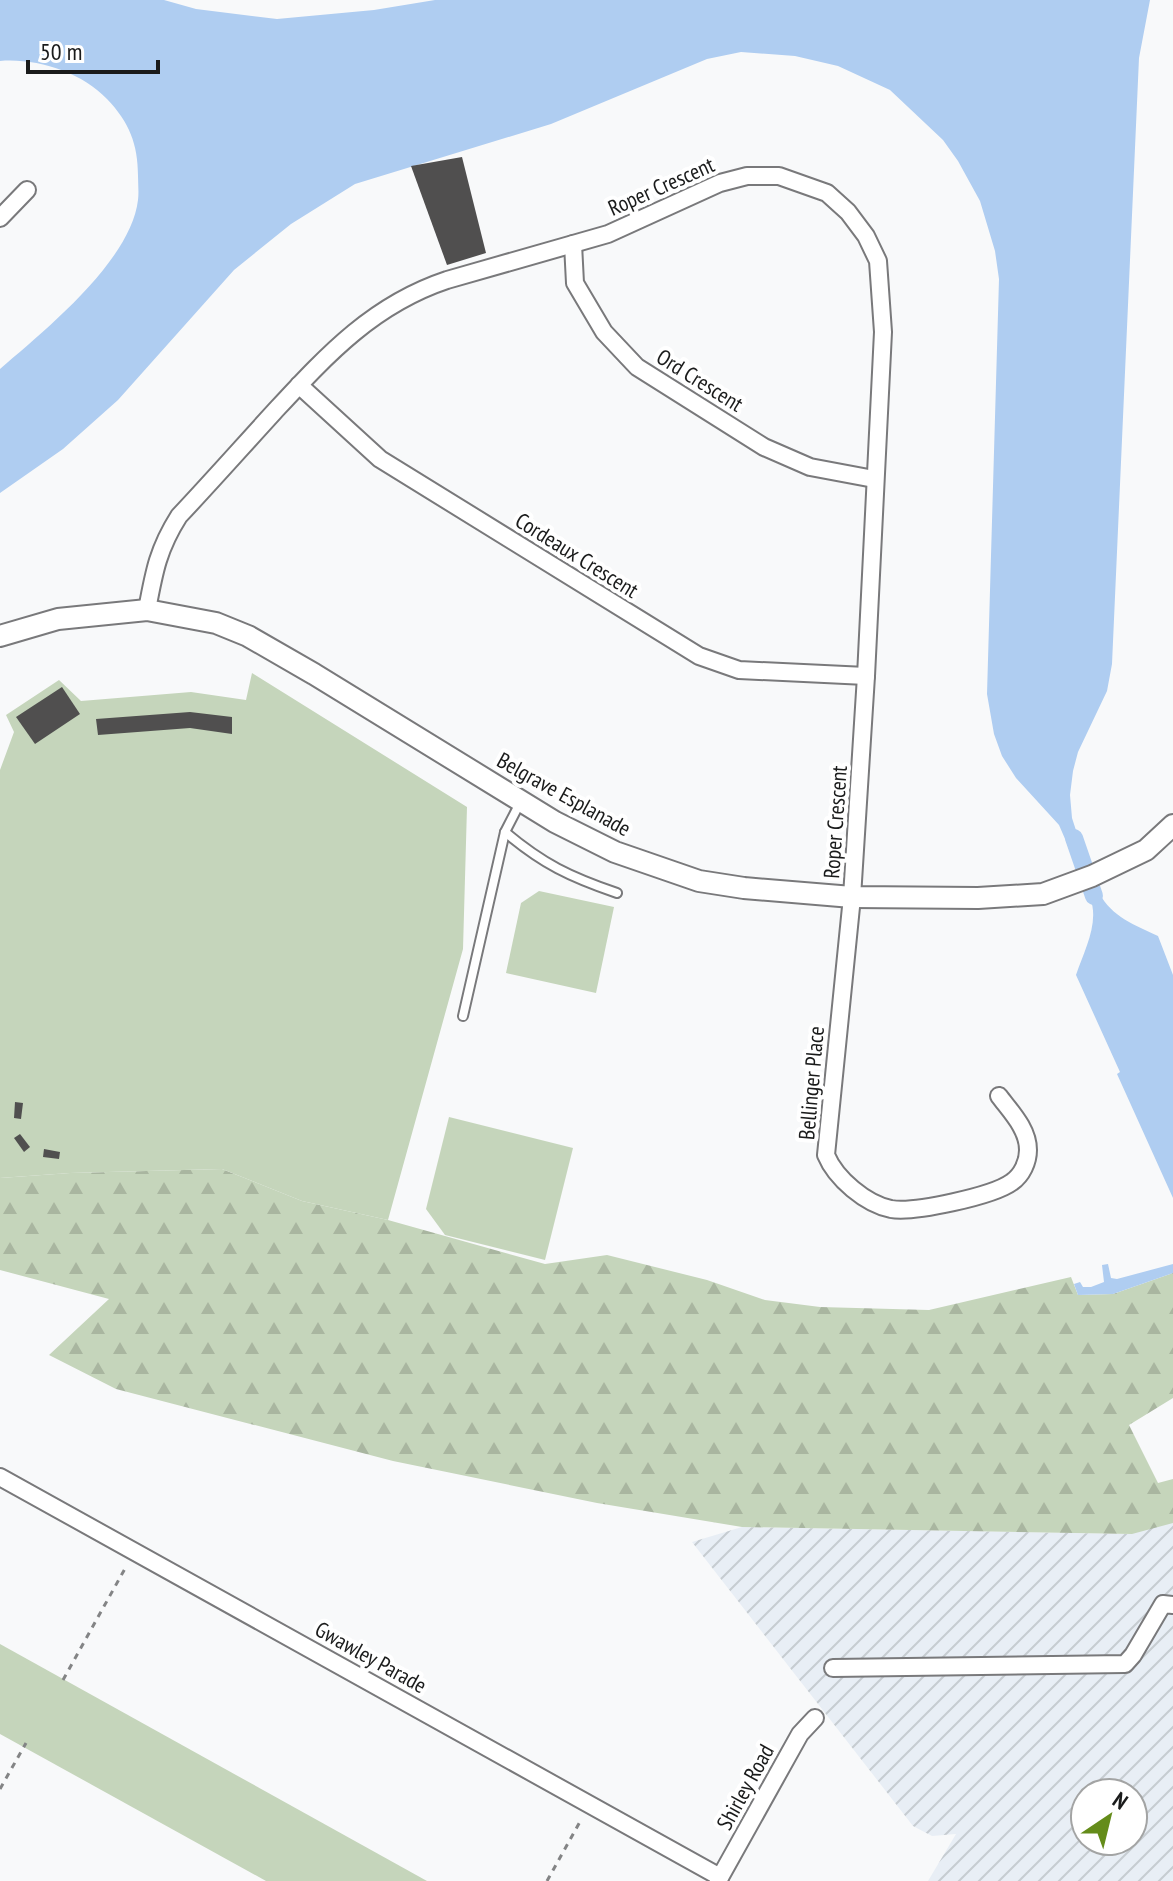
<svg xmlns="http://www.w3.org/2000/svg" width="1173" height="1881" viewBox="0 0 1173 1881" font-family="'PT Sans Narrow',sans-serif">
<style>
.industrial{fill:url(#industrial-furrows);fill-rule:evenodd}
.forest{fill:url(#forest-firs)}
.park{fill:#c5d5bb}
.water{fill:#afcdf1}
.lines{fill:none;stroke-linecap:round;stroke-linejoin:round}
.canal{stroke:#afcdf1;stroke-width:18}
.building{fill:#504f4f}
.service-casing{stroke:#79797b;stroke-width:12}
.minor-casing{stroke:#79797b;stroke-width:20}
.tertiary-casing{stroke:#79797b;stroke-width:24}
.path{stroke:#838485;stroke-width:3;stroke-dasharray:6 6;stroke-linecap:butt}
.service{stroke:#fff;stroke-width:8}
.minor{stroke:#fff;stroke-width:16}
.tertiary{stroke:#fff;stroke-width:20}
.labels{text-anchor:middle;stroke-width:8;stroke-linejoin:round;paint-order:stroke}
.street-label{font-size:22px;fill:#1a1b1b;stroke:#fff}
</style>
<defs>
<pattern id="industrial-furrows" width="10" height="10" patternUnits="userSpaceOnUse" patternTransform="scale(2)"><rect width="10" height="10" fill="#e8eef5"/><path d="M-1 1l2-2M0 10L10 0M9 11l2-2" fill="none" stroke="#c6ccd1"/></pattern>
<pattern id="forest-firs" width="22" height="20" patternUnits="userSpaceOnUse" patternTransform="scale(2)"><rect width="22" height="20" fill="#c5d5bb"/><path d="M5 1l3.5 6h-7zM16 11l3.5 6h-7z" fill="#a9b6a0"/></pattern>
</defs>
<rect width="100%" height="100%" fill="#f8f9fa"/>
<path class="industrial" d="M1173,1522V1881H928L956,1834L932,1836L913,1826L692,1542L742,1527L1128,1534ZM1085,1793H1133V1841H1085Z"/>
<polygon class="forest" points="222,1169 302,1201 388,1220 545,1264 607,1255 707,1280 765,1300 820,1307 929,1310 1071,1277 1078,1295 1113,1294 1173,1273 1173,1398 1129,1425 1158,1483 1173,1479 1173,1523 1132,1534 742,1527 597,1503 393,1461 116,1389 49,1355 109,1299 0,1270 0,1178 70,1173"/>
<g class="park">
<polygon points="252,673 467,807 463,949 388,1220 302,1201 222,1169 70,1173 0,1178 0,770 14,732 6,715 59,680 81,701 191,692 246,700"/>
<polygon points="539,891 614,907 596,993 506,973 521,903"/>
<polygon points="449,1117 573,1148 545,1260 445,1235 426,1209"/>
<polygon points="0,1644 427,1881 266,1881 0,1734"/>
</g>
<g class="water">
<path d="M0,0H164L196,9L277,19L374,10L435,0H1150L1139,58L1112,664L1107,691L1078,752L1073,771L1070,795L1072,818L1085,858L1075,862L1059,825L1016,778L1002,756L994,734L987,694L999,279L995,251L980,201L958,161L943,140L890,90L838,66L795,56L741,52L707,59L551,124L355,184L291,224L234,270L118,400L63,449L0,493V369C44,331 131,261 138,200C139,192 138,184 138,176C138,144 129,122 107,99C81,72 37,58 0,61Z"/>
<path d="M1099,893C1112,917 1135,925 1158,936L1173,975V1198L1117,1074L1120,1072L1076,975C1084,951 1100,922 1090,898Z"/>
<polygon points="1108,1264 1111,1278 1117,1279 1173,1264 1173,1273 1113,1294 1078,1295 1074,1284 1080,1282 1083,1287 1091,1287 1104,1282 1102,1265"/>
</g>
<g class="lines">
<polyline class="canal" points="1074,838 1094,896"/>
</g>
<g class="building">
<polygon points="462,157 486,253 447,265 411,166"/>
<polygon points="62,687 80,714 35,744 16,717"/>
<polygon points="190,712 232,717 232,734 190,728 98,735 96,719"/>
<polygon points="15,1102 23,1103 21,1119 14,1118"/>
<polygon points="20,1134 30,1147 24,1152 14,1138"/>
<polygon points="44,1149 60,1152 59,1159 43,1157"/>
</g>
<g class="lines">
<defs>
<g id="service">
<path d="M505,832C543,864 570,877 617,893"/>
<polyline points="463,1016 505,832 521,801"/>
</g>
<g id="minor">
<polyline points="0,218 27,190"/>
<polyline points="573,244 575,283 604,332 637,367 764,447 810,467 874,479"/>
<polyline points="299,385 380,459 699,656 739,670 866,676"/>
<path d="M147,610C154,572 158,549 179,516C211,482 242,447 274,412C326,356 372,305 447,280L608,234L720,183L747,176H779L827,193L848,212L866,236L878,261L883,332L866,676L852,897L826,1155C836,1179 866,1204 891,1209C914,1213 993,1196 1012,1182C1022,1175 1028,1162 1028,1150C1028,1129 1011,1112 999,1096"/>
<polyline points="0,1477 720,1877"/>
<polyline points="833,1668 1125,1664 1133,1655 1163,1604 1173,1605"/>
<polyline points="718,1881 800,1734 815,1718"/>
</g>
<polyline id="tertiary" points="0,636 58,619 147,610 216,623 248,636 314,674 555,822 615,852 699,881 744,888 852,897 978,898 1043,894 1092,876 1146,850 1173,825"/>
</defs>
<use href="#service" class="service-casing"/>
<use href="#minor" class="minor-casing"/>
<use href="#tertiary" class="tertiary-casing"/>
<g class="path">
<polyline points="63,1680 127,1565"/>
<polyline points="0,1789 26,1743"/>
<polyline points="547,1881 581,1820"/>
</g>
<use href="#service" class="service"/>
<use href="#minor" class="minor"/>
<use href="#tertiary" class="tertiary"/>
</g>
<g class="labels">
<g class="street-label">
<text transform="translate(661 186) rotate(-24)" y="8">Roper Crescent</text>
<text transform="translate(700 380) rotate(32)" y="8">Ord Crescent</text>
<text transform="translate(577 555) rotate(32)" y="8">Cordeaux Crescent</text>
<text transform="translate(564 794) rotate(29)" y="8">Belgrave Esplanade</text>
<text transform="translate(835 822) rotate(-86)" y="8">Roper Crescent</text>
<text transform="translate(811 1083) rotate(-85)" y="8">Bellinger Place</text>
<text transform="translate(371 1657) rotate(29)" y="8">Gwawley Parade</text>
<text transform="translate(745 1787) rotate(-61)" y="8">Shirley Road</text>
</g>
</g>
<g transform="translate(1109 1817) rotate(35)"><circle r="38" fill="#ffffff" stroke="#a3a4a4" stroke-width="2"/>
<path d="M0-6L14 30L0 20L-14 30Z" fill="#648c1a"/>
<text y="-12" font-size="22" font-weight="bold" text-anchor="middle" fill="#1a1b1b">N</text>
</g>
<path d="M28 60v12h130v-12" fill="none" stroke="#1a1b1b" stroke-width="4"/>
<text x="40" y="60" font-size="24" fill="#1a1b1b" stroke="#ffffff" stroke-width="6" paint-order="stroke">50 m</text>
</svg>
